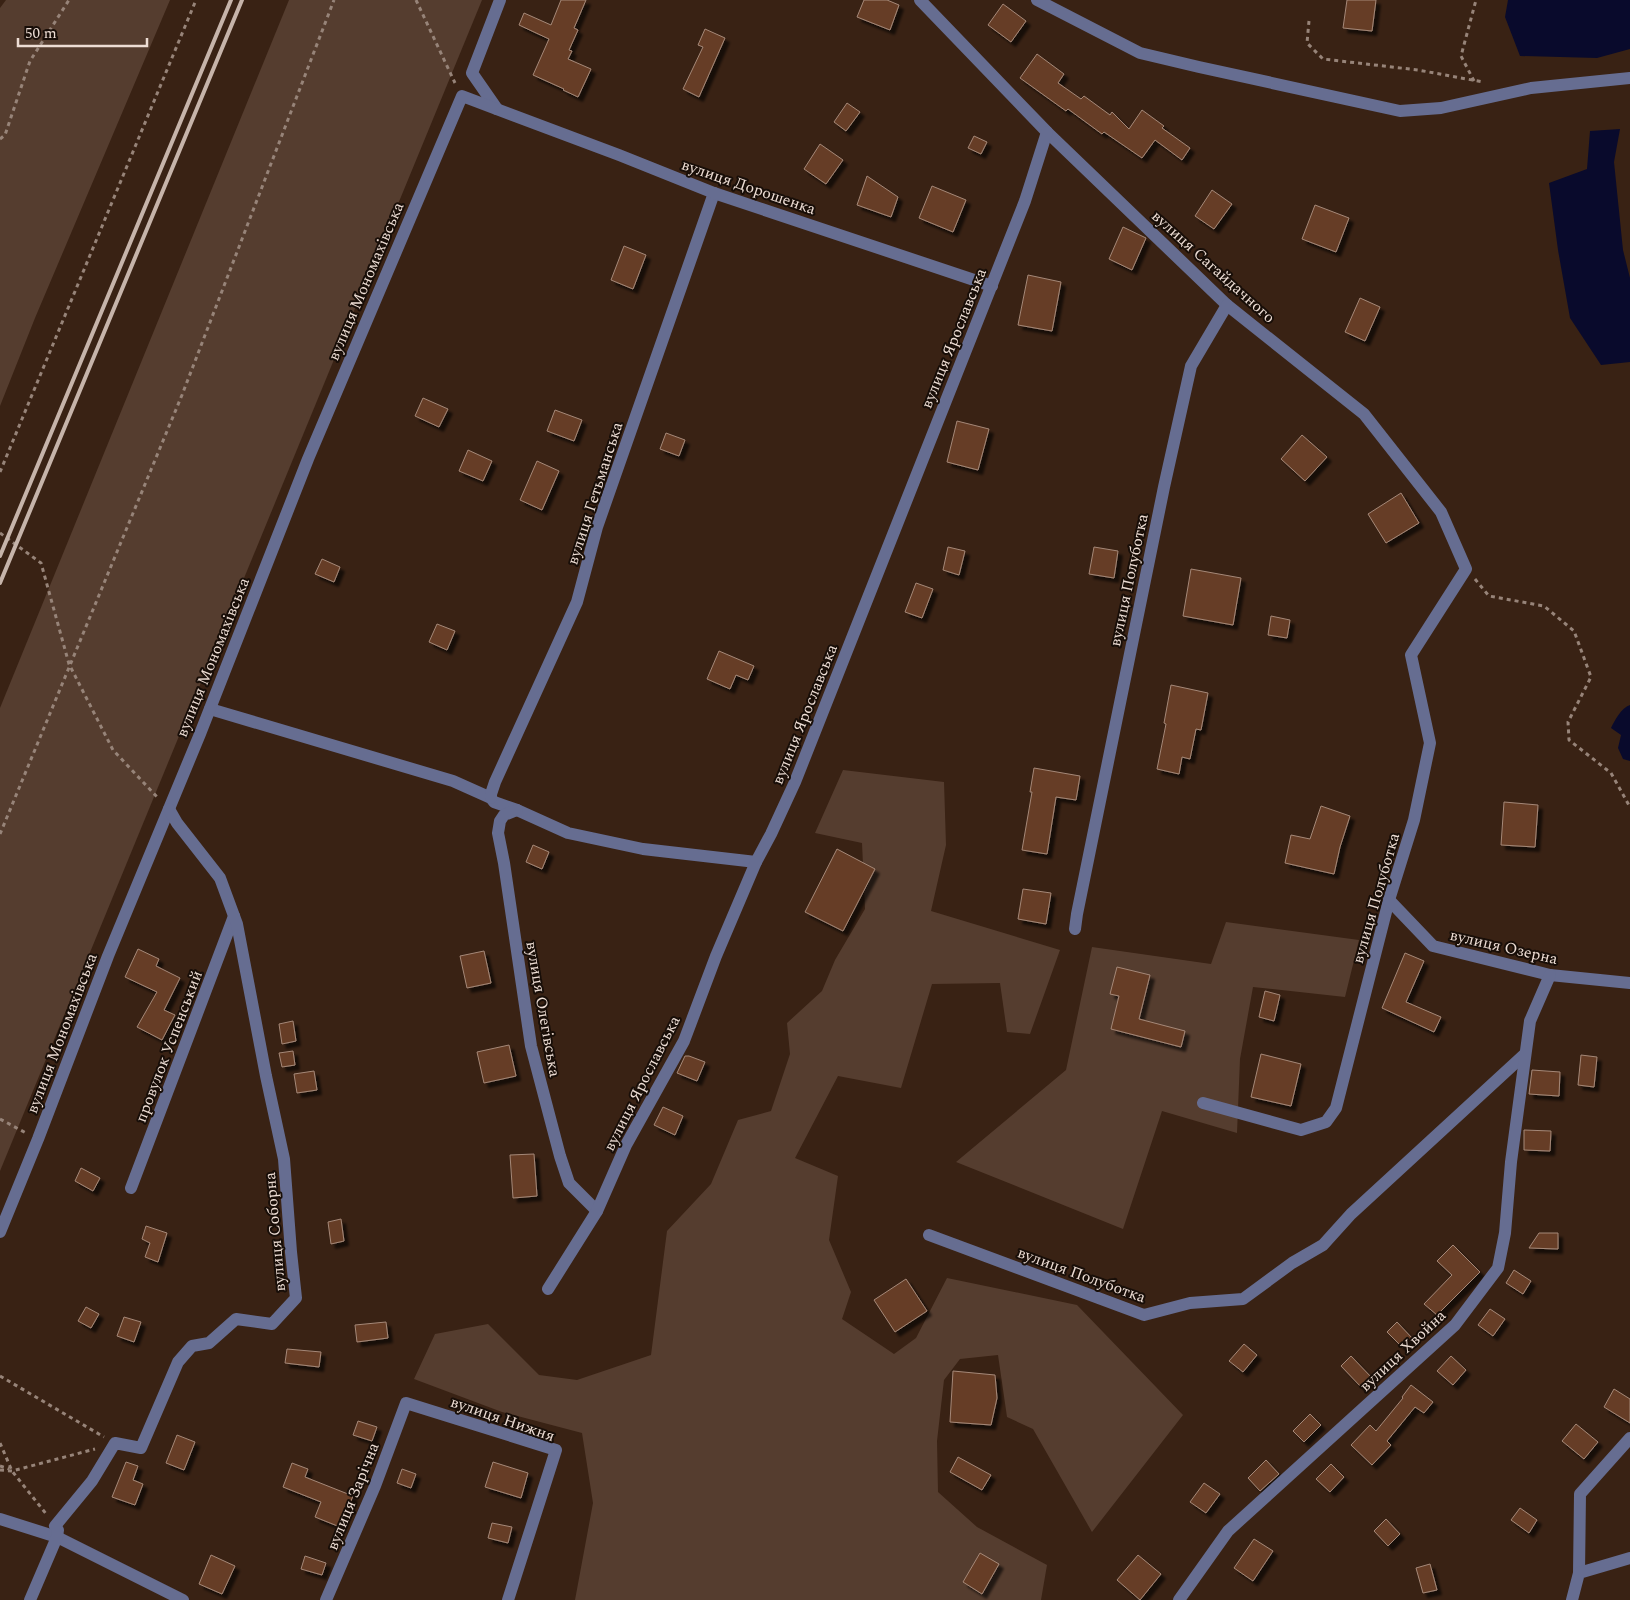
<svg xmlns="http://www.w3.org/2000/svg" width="1630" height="1600" viewBox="0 0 1630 1600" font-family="Spectral,serif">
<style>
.green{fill:#553d2f}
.water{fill:#090a2c}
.building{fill:#663e26;stroke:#a58878;filter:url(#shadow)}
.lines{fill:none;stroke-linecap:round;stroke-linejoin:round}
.path{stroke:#978479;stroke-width:3;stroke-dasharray:4 4;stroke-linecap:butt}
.minor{stroke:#666d91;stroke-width:12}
.rail{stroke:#c6b4aa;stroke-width:4}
.labels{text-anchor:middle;stroke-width:4;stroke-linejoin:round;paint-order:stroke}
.street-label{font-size:16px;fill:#edddd4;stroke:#180e08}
</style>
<defs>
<filter id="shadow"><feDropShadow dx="4.5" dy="4.5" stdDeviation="1" flood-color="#0009"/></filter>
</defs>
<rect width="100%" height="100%" fill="#392214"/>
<g class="green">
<polygon points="6,0 170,0 35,318 0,406 0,8"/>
<polygon points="289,0 482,0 0,1171 0,708"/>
<polygon points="843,770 944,782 946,845 931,911 1060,950 1030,1034 1007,1032 1000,983 932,984 901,1088 838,1076 795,1158 838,1176 829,1240 851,1292 842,1319 894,1354 916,1338 947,1278 1077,1305 1183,1415 1092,1532 1033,1429 1007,1417 998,1355 960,1359 944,1380 937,1441 938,1492 977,1527 1047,1565 1041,1600 575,1600 593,1503 582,1433 502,1412 414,1379 435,1334 488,1324 539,1375 577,1380 651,1355 667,1231 711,1184 738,1120 771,1111 790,1054 787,1023 822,991 835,960 865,909 862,843 815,833"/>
<polygon points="1226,922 1359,940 1345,997 1253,987 1240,1059 1237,1133 1162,1111 1123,1229 956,1162 1066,1070 1092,947 1211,964"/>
</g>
<g class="water">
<polygon points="1508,0 1630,0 1630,49 1597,58 1520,56 1505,17"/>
<polygon points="1620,129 1614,162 1623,250 1630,278 1630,362 1601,365 1570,318 1558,250 1549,183 1587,169 1590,131"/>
<path d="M1630,705V761L1623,759L1618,748L1621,735L1611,728C1615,720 1621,708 1630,705Z"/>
</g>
<g class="building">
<polygon points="561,0 586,0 574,28 578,30 569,50 572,51 568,59 591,69 578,97 563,90 564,89 533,75 549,39 519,25 524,13 551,25"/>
<polygon points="864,0 887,0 899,5 890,30 857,17"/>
<polygon points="1347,0 1376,0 1372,31 1343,28"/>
<polygon points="1003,4 1026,21 1011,42 988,25"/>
<polygon points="705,29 725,38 699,97 683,89 703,47 698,45"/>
<polygon points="1037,54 1064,74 1058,83 1081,99 1084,96 1110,115 1112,112 1129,129 1142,110 1164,126 1162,128 1190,148 1182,160 1155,140 1142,158 1104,132 1102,134 1068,109 1066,111 1020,78"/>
<polygon points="847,103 860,112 846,131 834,122"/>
<polygon points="974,136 987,142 981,154 968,148"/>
<polygon points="820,144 843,160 826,184 804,169"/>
<polygon points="867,176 898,197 891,217 857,205"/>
<polygon points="932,186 966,200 953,232 919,218"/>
<polygon points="1212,190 1232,204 1214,229 1195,216"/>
<polygon points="1315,205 1349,218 1336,252 1302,239"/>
<polygon points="1123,227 1146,238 1132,270 1109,259"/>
<polygon points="624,246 646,255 633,289 611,280"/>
<polygon points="1028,275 1061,282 1052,331 1018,325"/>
<polygon points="1360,298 1380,307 1365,341 1345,332"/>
<polygon points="423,398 448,409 439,427 415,416"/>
<polygon points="555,410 582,420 574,441 547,431"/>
<polygon points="957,421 989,429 978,470 947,462"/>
<polygon points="666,433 685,440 679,456 660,449"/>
<polygon points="1302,435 1327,457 1305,481 1281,459"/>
<polygon points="468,450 492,461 483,481 459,471"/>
<polygon points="537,461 559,471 542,510 520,500"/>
<polygon points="1401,493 1419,523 1386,543 1368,514"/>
<polygon points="948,547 965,551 959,575 943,570"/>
<polygon points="1094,547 1118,551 1114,578 1089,574"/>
<polygon points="322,559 340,567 334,582 315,574"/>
<polygon points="1191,569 1241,578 1233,625 1183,616"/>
<polygon points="916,583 933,589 922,618 905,612"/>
<polygon points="1271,616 1290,620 1287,638 1268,635"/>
<polygon points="437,624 455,631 447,650 429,642"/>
<polygon points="719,651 754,666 748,680 736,675 730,689 707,679"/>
<polygon points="1171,685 1208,693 1201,730 1196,729 1190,759 1182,757 1179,774 1157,769 1166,724 1164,723"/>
<polygon points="1034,768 1080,776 1076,800 1056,797 1047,854 1022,850 1032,792 1030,792"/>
<polygon points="1504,802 1538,805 1535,847 1501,845"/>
<polygon points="1321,806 1350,816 1340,847 1334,874 1285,863 1291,835 1310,839"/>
<polygon points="533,845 549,852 542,869 526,862"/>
<polygon points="837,849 875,869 843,931 805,912"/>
<polygon points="1023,889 1051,893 1046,924 1018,919"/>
<polygon points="138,949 159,959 156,966 180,978 164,1010 175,1015 162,1040 137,1027 157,992 125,977"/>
<polygon points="484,951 491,983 467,988 460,956"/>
<polygon points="1405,953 1424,961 1406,1002 1441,1017 1434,1032 1382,1008"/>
<polygon points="1117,967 1150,975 1139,1019 1185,1031 1181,1047 1111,1029 1119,996 1110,994"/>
<polygon points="1265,991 1280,995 1274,1021 1259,1017"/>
<polygon points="293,1021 296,1041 282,1044 279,1024"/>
<polygon points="509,1045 516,1076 484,1083 477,1052"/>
<polygon points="293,1051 295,1065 282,1067 279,1053"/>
<polygon points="1261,1054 1301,1064 1291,1106 1251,1097"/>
<polygon points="1581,1055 1597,1057 1594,1087 1578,1085"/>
<polygon points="685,1056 689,1056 705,1062 697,1081 677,1073"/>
<polygon points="1532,1070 1560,1072 1559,1096 1529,1094"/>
<polygon points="314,1071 317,1090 297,1093 294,1074"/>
<polygon points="663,1107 683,1116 675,1135 654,1125"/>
<polygon points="1524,1130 1551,1131 1550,1151 1524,1150"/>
<polygon points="534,1154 537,1196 513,1198 510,1155"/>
<polygon points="81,1168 100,1178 93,1191 75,1181"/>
<polygon points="341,1219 344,1241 331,1244 328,1222"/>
<polygon points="146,1226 167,1233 158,1262 145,1257 150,1243 142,1239"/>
<polygon points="1539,1233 1558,1233 1558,1249 1529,1248"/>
<polygon points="1453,1245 1480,1272 1437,1315 1424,1304 1452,1275 1437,1261"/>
<polygon points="1514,1270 1531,1281 1523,1294 1506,1283"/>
<polygon points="906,1279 927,1311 895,1332 874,1300"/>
<polygon points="86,1307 99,1314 91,1328 78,1321"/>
<polygon points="1490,1309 1505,1319 1493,1336 1478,1325"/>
<polygon points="124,1317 141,1322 134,1342 117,1336"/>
<polygon points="386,1322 388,1338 357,1342 355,1325"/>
<polygon points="1397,1322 1412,1338 1403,1348 1387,1332"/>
<polygon points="1244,1344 1257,1355 1243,1372 1229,1361"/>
<polygon points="287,1349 321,1352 319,1367 285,1363"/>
<polygon points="1351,1356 1372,1378 1362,1388 1341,1366"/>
<polygon points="1451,1356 1466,1370 1453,1385 1437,1371"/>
<polygon points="953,1371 995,1375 997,1398 991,1425 950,1422"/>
<polygon points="1411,1385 1433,1402 1424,1413 1415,1407 1387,1441 1391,1445 1372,1465 1351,1445 1370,1425 1376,1431 1403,1398 1402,1397"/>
<polygon points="1614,1389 1630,1399 1630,1423 1604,1407"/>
<polygon points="1310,1414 1321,1425 1304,1442 1293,1431"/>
<polygon points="358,1421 377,1427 372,1441 353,1435"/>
<polygon points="1576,1424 1598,1442 1584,1459 1562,1441"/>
<polygon points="177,1435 195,1442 184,1470 166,1463"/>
<polygon points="958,1457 991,1475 982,1490 950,1472"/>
<polygon points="1266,1460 1279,1474 1260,1491 1248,1478"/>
<polygon points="126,1462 138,1466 133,1480 143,1484 135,1505 112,1497"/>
<polygon points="493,1462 528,1473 521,1498 485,1487"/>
<polygon points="292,1463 308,1469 305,1477 353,1496 340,1527 315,1517 321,1502 283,1487"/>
<polygon points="1331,1464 1344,1477 1330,1492 1316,1479"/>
<polygon points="402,1469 416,1474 411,1488 397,1483"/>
<polygon points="1204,1483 1220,1494 1206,1513 1190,1502"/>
<polygon points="1520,1508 1537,1520 1529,1533 1511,1520"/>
<polygon points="1386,1519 1400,1534 1388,1546 1374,1531"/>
<polygon points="492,1523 512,1527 508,1543 488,1538"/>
<polygon points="1254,1539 1273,1551 1253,1581 1234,1568"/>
<polygon points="980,1553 999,1564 982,1594 963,1582"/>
<polygon points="211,1555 235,1566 222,1594 199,1584"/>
<polygon points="1138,1555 1161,1574 1140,1600 1117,1580"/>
<polygon points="305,1556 326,1563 322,1575 301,1569"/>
<polygon points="1430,1564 1437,1590 1423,1593 1416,1568"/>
</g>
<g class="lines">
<g class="path">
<polyline points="416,0 455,83"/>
<polyline points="1309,21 1307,43 1323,59 1418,70 1483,82"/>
<polyline points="1474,81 1461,56 1476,0"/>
<polyline points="0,139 5,135 30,61 69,0"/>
<polyline points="0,472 196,0"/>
<polyline points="0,533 41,563 69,664 113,750 158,798"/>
<polyline points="1475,579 1489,596 1544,606 1574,631 1591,677 1568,722 1569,740 1611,773 1630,807"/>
<polyline points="0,834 182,395 334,0"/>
<polyline points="0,1119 26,1133"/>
<polyline points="0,1376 104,1437"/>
<polyline points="0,1443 12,1471 47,1515"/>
<polyline points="0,1466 9,1469"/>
<polyline points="0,1470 12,1471 95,1449"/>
</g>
<g class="minor">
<polyline points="920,0 1047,132 1227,305 1364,414 1441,512 1466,569 1411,655 1430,743 1414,820 1389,900 1336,1108 1326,1122 1301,1130 1203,1103"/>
<polyline points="1037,0 1140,53 1199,67 1400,111 1441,108 1531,88 1630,78"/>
<polyline points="497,109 472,73 500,0"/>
<polyline points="210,709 453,781 491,798 494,802 517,810 568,833 643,849 756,862"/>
<polyline points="491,798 491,794 495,782 577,602 597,527 714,193"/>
<polyline points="517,810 504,815 500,821 498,833 504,863 531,1046 560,1156 569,1183 597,1211"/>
<polyline points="1389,900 1433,946 1550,975 1630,983"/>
<polyline points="1075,929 1077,914 1164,487 1191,366 1227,305"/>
<polyline points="131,1188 234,916"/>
<polyline points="0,1232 38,1139 108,956 200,734 308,459 462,96 619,155 714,193 992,286"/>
<polyline points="929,1235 1144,1315 1190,1303 1243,1299 1292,1263 1323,1245 1351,1214 1524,1055"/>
<polyline points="548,1289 597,1211 626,1145 684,1041 716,956 756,862 771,834 795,782 1025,201 1047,132"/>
<polyline points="0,1519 57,1537 183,1600"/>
<polyline points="1579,1573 1580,1494 1630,1438"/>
<polyline points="30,1600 57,1537 58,1530 55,1526 92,1481 115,1443 141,1448 178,1362 192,1346 209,1343 236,1319 272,1324 296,1298 291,1252 284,1159 266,1076 237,924 220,878 177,823 169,809"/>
<polyline points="326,1600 375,1486 406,1403 556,1450 508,1600"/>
<polyline points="1179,1600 1228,1531 1455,1325 1498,1268 1505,1233 1511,1162 1530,1021 1550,975"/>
<polyline points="1572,1600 1579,1573 1630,1558"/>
</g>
<g class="rail">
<polyline points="0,556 231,0"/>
<polyline points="0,583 242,0"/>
</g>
</g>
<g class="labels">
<g class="street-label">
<text transform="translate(749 186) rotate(19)" y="6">вулиця Дорошенка</text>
<text transform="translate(1214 266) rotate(42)" y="6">вулиця Сагайдачного</text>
<text transform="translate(365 281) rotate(-67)" y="6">вулиця Мономахівська</text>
<text transform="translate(953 338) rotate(-68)" y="6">вулиця Ярославська</text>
<text transform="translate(594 493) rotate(-72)" y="6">вулиця Гетьманська</text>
<text transform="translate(1128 580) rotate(-78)" y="6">вулиця Полуботка</text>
<text transform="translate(212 657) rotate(-68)" y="6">вулиця Мономахівська</text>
<text transform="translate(804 714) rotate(-68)" y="6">вулиця Ярославська</text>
<text transform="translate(1375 898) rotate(-74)" y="6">вулиця Полуботка</text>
<text transform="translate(1504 946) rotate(13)" y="6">вулиця Озерна</text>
<text transform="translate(544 1009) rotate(80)" y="6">вулиця Олегівська</text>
<text transform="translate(61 1033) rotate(-69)" y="6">вулиця Мономахівська</text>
<text transform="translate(168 1046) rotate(-69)" y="6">провулок Успенський</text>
<text transform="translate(641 1083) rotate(-63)" y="6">вулиця Ярославська</text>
<text transform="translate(274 1232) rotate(-95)" y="6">вулиця Соборна</text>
<text transform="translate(1082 1274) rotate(20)" y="6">вулиця Полуботка</text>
<text transform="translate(1402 1350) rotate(-43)" y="6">вулиця Хвойна</text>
<text transform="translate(503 1418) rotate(19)" y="6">вулиця Нижня</text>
<text transform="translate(352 1496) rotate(-68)" y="6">вулиця Зарічна</text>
</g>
</g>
<path d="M18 38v8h129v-8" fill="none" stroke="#edddd4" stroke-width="2.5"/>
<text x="25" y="38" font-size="15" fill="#edddd4" stroke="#180e08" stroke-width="4" paint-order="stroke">50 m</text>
</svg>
